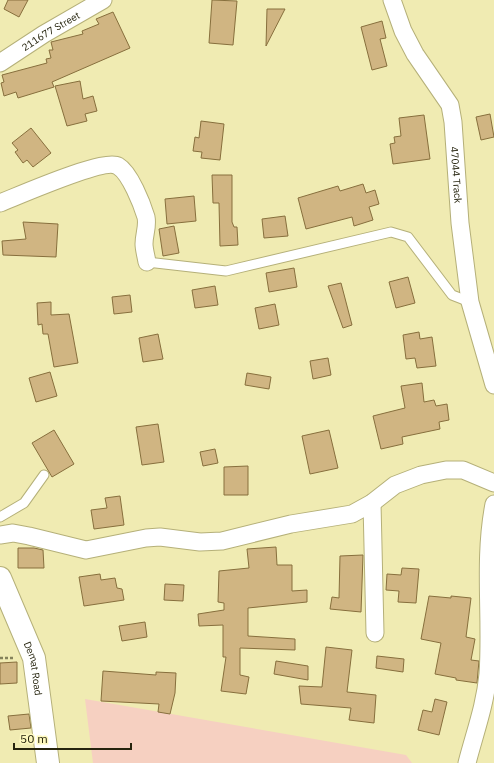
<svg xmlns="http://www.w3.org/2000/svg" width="494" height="763" viewBox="0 0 494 763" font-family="'IBM Plex Sans',sans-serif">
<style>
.green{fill:#f6d0c1}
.building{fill:#d0b582;stroke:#876f3d}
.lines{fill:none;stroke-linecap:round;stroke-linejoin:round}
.lane-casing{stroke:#b5b079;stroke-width:11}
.street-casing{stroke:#b5b079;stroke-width:19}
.secondary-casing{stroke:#b5b079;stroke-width:24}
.path{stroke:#85825b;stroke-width:2.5;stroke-dasharray:3 2;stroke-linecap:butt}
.lane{stroke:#fff;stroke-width:9}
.street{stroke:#fff;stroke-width:17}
.secondary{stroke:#fff;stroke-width:22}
.labels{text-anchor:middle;stroke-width:3;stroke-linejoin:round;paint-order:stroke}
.street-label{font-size:10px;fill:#26240e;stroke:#fef9bf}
</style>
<rect width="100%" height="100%" fill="#f0ebb2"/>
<polygon class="green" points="85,699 406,755 412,763 93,763"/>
<g class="building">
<polygon points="8,0 28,0 19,17 4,9"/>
<polygon points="212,0 237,1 233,45 209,43"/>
<polygon points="267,9 285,9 266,46"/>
<polygon points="113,12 130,48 52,82 54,87 18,98 16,92 4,96 1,83 4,82 2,75 47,63 46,59 51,58 49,50 53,50 51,42 83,34 82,31 99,24 96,19"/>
<polygon points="382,21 386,38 380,39 387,66 372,70 361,27"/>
<polygon points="80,81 83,99 93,96 97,111 85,114 87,121 67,126 55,86"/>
<polygon points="490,114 494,137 481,140 476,117"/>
<polygon points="424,115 430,159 393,164 390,144 395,143 394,137 401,136 399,118"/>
<polygon points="201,121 224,124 220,160 201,158 202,152 193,151 195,137 199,138"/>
<polygon points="31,128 51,153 33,167 27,160 23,163 15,152 18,150 12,143"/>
<polygon points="212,175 232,175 232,222 234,227 237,227 238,245 220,246 219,203 213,203"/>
<polygon points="363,184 366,193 375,190 379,204 369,207 373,220 354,226 352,217 306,229 298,198 338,186 340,191"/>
<polygon points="194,196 196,221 167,224 165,199"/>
<polygon points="285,216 288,236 264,238 262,219"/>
<polygon points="23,222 58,224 56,257 3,255 2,241 26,239"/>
<polygon points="174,226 179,253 163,256 159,229"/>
<polygon points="294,268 297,287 269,292 266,273"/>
<polygon points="408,277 415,303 396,308 389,282"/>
<polygon points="341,283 352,325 343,328 328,286"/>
<polygon points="215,286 218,305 195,308 192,290"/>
<polygon points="130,295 132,312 114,314 112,297"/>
<polygon points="51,302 51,315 69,314 78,363 54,367 48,334 43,334 42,324 38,325 37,303"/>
<polygon points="275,304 279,325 259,329 255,308"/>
<polygon points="419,332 420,339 432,337 436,366 417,368 415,358 406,359 403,335"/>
<polygon points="158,334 163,359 143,362 139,338"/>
<polygon points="328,358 331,375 313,379 310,361"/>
<polygon points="50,372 57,396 36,402 29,378"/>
<polygon points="247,373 271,377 269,389 245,385"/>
<polygon points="422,383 424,402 434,400 436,406 447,404 449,420 439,422 440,429 402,437 403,444 381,449 373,416 405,408 401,386"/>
<polygon points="158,424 164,462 142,465 136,427"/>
<polygon points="54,430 74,464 52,477 32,443"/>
<polygon points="329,430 338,468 310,474 302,436"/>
<polygon points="215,449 218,463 203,466 200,452"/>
<polygon points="248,466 248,495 224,495 224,467"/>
<polygon points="120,496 124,525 94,529 91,510 107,508 105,498"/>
<polygon points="276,547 277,565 292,565 292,591 307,590 307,602 248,608 248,636 295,639 295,650 240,648 240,675 249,677 246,694 221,691 226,657 223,657 223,625 199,626 198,614 224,610 224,603 218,602 219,571 249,568 247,549"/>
<polygon points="18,548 34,548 43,550 44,568 18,568"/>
<polygon points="363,555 361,612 330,609 332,597 339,598 340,556"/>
<polygon points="402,568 419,569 416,603 398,602 399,591 386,590 387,574 401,575"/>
<polygon points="100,574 101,580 115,578 117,588 122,589 124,600 84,606 79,577"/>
<polygon points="165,584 184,585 183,601 164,600"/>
<polygon points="429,596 451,598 451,596 471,598 466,637 475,639 471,660 479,661 477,683 456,680 456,678 435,674 441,643 421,639"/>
<polygon points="145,622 147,637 122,641 119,626"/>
<polygon points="326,647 352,650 347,692 376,695 374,723 349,720 351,708 301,704 299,686 322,687"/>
<polygon points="377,656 404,659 403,672 376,668"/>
<polygon points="276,661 308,666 308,680 274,674"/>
<polygon points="17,662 17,683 0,684 0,663"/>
<polygon points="103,671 156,675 156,672 176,673 175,693 170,714 158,712 159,704 101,701"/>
<polygon points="435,699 447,702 439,735 418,730 423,710 432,712"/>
<polygon points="29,714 31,728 10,730 8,716"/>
</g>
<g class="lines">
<defs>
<g id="lane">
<polyline points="147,262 226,271 391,232 408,237 452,295 470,302"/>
<polyline points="0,517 24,503 44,475"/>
</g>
<g id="street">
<path id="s1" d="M392,0L403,31L415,54L450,105L453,122L460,223L470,302L494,385"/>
<path id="s2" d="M0,63L44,34L103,0"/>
<path d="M0,203C18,196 104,158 118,166C130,173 142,204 146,217C148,227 144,234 144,244C144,249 146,256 147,262"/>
<polyline points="372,503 375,633"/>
<polyline points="0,535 13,533 29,536 86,550 146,538 160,537 200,542 222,541 291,524 352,514 372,503 395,485 421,475 446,470 463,470 494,483"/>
<path d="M467,763C475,732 485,706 488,674C492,617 483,561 494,504"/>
</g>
<g id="secondary">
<path id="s3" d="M0,578L34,658L48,763"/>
</g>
</defs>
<use href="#lane" class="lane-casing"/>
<use href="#street" class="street-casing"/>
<use href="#secondary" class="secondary-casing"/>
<polyline class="path" points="0,658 14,658"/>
<use href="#lane" class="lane"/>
<use href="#street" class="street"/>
<use href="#secondary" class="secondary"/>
</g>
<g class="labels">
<g class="street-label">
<text dy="4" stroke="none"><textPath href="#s2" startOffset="60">211677 Street</textPath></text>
<text dy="4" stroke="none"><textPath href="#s1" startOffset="191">47044 Track</textPath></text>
<text dy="4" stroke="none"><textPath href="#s3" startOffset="97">Demat Road</textPath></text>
</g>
</g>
<path d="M14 743v6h117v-6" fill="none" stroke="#26240e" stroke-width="2"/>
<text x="20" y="743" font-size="12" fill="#26240e" stroke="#fef9bf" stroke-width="3" paint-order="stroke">50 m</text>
</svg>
